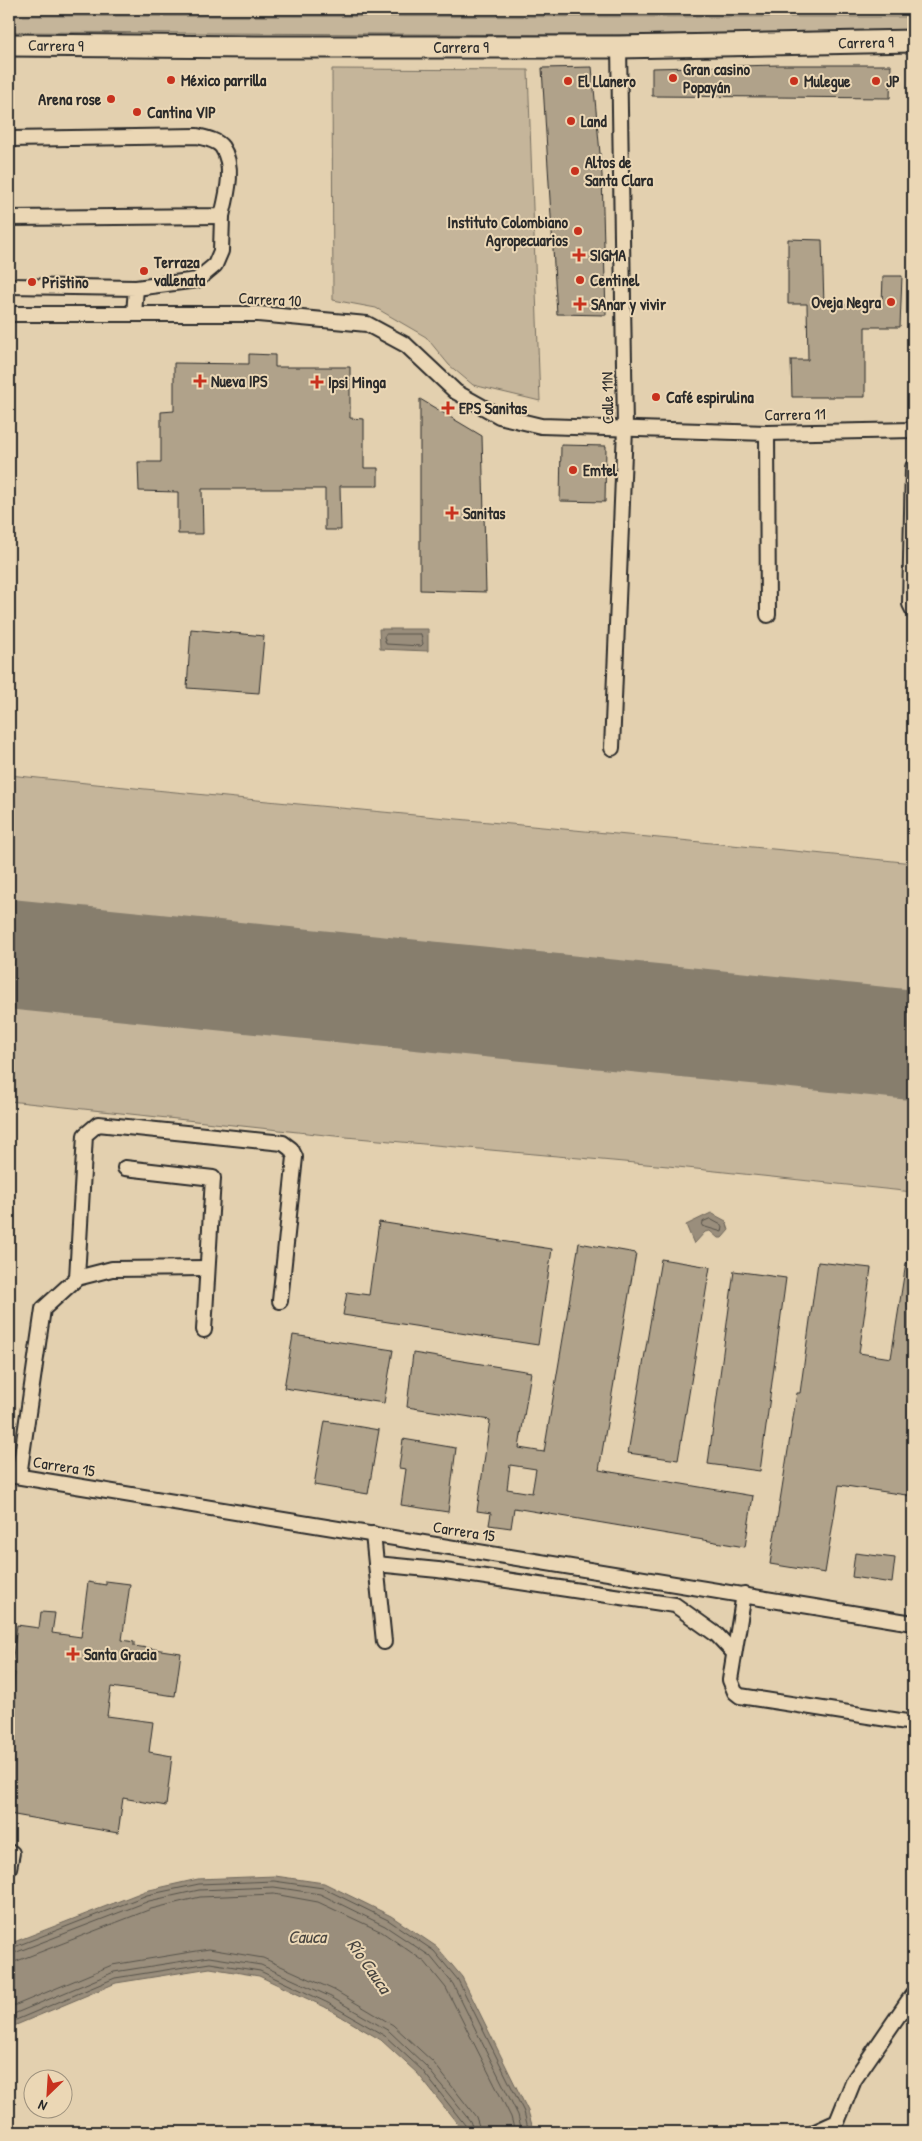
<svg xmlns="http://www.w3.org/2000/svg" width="922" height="2141" viewBox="0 0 922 2141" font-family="'Patrick Hand',sans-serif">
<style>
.green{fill:#c5b59a;stroke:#787062}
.water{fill:#9a8e7b;stroke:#6e665b}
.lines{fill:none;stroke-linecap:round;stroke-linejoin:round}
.shore{stroke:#57534b;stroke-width:1}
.runway{stroke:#877e6d;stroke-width:110}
.building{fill:#b0a28a;stroke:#2b2b2b;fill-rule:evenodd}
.minor-casing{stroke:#2b2b2b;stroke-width:18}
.primary-casing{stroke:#2b2b2b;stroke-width:25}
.minor{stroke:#ebd7b5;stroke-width:14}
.primary{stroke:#ebd7b5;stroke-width:21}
.poi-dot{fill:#c8321e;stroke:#ebd7b5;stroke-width:2}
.labels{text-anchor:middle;stroke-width:4;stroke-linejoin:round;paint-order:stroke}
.street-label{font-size:16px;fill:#2b2b2b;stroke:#ebd7b5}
.poi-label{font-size:16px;font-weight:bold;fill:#2b2b2b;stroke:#ebd7b5;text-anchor:start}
.water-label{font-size:18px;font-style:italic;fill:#47443f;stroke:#ebd7b5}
</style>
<rect width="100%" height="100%" fill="#e3d0af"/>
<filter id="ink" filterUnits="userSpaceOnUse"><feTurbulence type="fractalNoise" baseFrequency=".02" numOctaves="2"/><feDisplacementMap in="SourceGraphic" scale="10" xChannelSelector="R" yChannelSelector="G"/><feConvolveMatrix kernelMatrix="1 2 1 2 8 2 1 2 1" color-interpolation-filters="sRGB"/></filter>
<g filter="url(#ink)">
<g class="green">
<polygon points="9,16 913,17 913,32 592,35 9,32"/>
<polygon points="332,69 528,70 540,401 473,385 449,365 426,337 376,308 333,300"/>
<path d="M9,775C310,807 612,832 913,863V995L9,908Z"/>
<polygon points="9,995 913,1084 913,1192 668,1166 335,1136 9,1101"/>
</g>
<g class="water">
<polygon points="379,629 428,629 428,651 380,649"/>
<polygon points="711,1213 726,1221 729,1230 722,1238 718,1238 710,1231 705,1232 694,1244 686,1225"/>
<polygon points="275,1876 324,1883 391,1916 437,1947 462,1977 528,2111 534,2132 464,2132 418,2074 381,2040 325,2007 259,1976 210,1968 116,1983 9,2028 9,1944 145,1891 198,1879"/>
</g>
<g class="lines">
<g class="shore">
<polygon points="387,634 421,634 423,644 421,646 386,644 384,637"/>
<polygon points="710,1219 723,1226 722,1232 702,1226 703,1222"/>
<polyline points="9,1949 147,1895 199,1884 274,1881 323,1888 388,1920 434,1951 458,1980 524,2112 529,2132"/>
<polyline points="9,1955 149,1901 199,1890 274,1887 320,1894 385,1926 430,1956 453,1984 518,2115 522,2132"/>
<polyline points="9,1963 17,1961 151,1909 200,1897 274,1894 318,1902 382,1932 425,1962 446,1988 511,2117 515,2132"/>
<polyline points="9,2008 112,1965 209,1949 263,1958 334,1990 393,2025 433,2062 476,2117 481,2132"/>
<polyline points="9,2016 114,1972 209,1957 261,1965 331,1997 389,2031 426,2066 470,2121 474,2132"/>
<polyline points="9,2023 115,1978 210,1963 260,1971 328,2003 385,2036 422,2070 465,2125 468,2132"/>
</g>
<polyline class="runway" points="9,954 913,1045"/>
</g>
<g class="building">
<polygon points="779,65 891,65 890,98 652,96 652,68"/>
<polygon points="592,67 602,175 606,315 557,314 542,68"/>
<polygon points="788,239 822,240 824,305 882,305 883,276 902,276 900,327 865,327 865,397 792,397 791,360 808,360 807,304 788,304"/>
<polygon points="249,354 275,355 275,367 350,367 350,418 364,419 364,468 378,468 378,486 340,486 341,530 325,530 325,489 202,489 203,534 178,534 178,492 139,491 138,462 161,462 161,412 174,411 174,363 249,364"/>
<polygon points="420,399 482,436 486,592 420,590"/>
<polygon points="561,445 606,446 605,502 560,501"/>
<polygon points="191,629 264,636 259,693 187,688"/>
<polygon points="379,1222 552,1249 538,1345 343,1315 347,1292 369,1295"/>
<path d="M579,1243L636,1253L599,1470L753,1496L745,1547L514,1508L511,1528L489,1525L491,1513L477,1511L490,1420L407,1407L413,1353L531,1372L519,1448L544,1452ZM510,1465L536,1469L532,1493L507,1489Z"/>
<polygon points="661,1259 710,1267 678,1460 628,1453"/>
<polygon points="818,1262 871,1268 859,1353 891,1358 906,1263 913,1263 913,1496 839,1485 825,1573 770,1564 797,1393 800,1393"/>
<polygon points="734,1271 786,1278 760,1471 708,1464"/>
<polygon points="293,1335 393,1350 384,1403 284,1388"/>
<polygon points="325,1421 379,1430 368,1494 314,1485"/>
<polygon points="403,1439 456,1448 448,1512 401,1505 406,1469 399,1468"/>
<polygon points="855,1553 895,1558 892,1583 852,1577"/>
<polygon points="106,1581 130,1584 122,1640 134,1642 134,1646 181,1653 175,1696 111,1687 107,1716 153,1722 149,1752 172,1756 166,1806 123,1798 118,1833 9,1814 9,1720 15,1673 11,1672 17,1625 39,1628 41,1612 55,1613 52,1633 81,1637 88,1582 106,1585"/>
</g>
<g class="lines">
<defs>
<g id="minor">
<path d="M9,139L197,136C205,138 217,140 222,147C235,166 227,195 222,216L9,218"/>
<polyline points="9,286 136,288 134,314"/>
<polyline points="136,288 197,280 215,265 221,251 222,216"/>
<polyline points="9,314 258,314 367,324 406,345 456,392 499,416 541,426 767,433 913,430"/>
<polyline points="767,433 768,615"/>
<polyline points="913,467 910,604 913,610"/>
<polyline points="612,748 625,428 619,47"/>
<polyline points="125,1168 213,1178 204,1330"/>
<polyline points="77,1278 85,1135 98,1124 283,1143 291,1149 295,1157 280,1301"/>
<polyline points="9,1475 913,1623"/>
<polyline points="19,1476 43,1309 77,1278 112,1269 207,1268"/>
<polyline points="373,1534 384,1642"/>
<polyline points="376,1564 438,1570 675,1605 717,1635 734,1653"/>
<polyline points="744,1594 730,1680 735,1692 740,1696 913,1723"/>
<polyline points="9,1868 12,1853"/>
<polyline points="815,2132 837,2122 854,2080 913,1994"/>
</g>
<polyline id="primary" points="9,45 256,47 619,47 913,41"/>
</defs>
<use href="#minor" class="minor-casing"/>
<use href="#primary" class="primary-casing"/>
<use href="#minor" class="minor"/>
<use href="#primary" class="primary"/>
</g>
</g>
<g class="poi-dot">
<circle cx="673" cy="78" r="5"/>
<circle cx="171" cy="80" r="5"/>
<circle cx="568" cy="81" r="5"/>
<circle cx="794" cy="81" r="5"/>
<circle cx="876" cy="81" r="5"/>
<circle cx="111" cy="99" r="5"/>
<circle cx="137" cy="112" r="5"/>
<circle cx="571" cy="121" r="5"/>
<circle cx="575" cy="171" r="5"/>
<circle cx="578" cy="231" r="5"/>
<path d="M576.5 247.5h5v5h5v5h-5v5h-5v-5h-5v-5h5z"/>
<circle cx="144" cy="271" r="5"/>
<circle cx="580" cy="280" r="5"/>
<circle cx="32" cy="282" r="5"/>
<circle cx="891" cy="302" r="5"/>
<path d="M577.5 296.5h5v5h5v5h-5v5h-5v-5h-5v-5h5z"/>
<path d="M197.5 373.5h5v5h5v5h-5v5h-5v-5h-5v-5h5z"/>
<path d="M314.5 374.5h5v5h5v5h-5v5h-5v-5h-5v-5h5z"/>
<circle cx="656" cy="397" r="5"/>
<path d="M445.5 400.5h5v5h5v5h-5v5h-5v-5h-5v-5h5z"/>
<circle cx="573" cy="470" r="5"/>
<path d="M449.5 505.5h5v5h5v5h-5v5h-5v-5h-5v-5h5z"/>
<path d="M70.5 1646.5h5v5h5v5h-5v5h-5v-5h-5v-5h5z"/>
</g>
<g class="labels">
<g class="street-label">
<text transform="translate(866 42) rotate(-1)" y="6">Carrera 9</text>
<text transform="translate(56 45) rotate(1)" y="6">Carrera 9</text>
<text x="461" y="53">Carrera 9</text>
<text transform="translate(270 299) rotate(3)" y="6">Carrera 10</text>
<text transform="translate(607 398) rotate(-91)" y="6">Calle 11N</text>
<text transform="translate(795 414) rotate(-1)" y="6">Carrera 11</text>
<text transform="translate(64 1466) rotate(9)" y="6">Carrera 15</text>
<text transform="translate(464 1531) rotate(9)" y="6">Carrera 15</text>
</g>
<g class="poi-label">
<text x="683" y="75">Gran casino<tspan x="683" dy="18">Popayán</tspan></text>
<text x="181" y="86">México parrilla</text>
<text x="578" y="87">El Llanero</text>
<text x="804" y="87">Mulegue</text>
<text x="886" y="87">JP</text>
<text x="101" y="105" text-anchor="end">Arena rose</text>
<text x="147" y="118">Cantina VIP</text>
<text x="581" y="127">Land</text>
<text x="585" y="168">Altos de<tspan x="585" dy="18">Santa Clara</tspan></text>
<text x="568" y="228" text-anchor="end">Instituto Colombiano<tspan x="568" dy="18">Agropecuarios</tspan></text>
<text x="590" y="261">SIGMA</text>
<text x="154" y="268">Terraza<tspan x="154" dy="18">vallenata</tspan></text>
<text x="590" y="286">Centinel</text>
<text x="42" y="288">Pristino</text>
<text x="881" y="308" text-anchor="end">Oveja Negra</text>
<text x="591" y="310">SAnar y vivir</text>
<text x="211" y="387">Nueva IPS</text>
<text x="328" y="388">Ipsi Minga</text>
<text x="666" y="403">Café espirulina</text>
<text x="459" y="414">EPS Sanitas</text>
<text x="583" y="476">Emtel</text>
<text x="463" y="519">Sanitas</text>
<text x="84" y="1660">Santa Gracia</text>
</g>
<g class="water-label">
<text x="307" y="1943">Cauca</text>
<text transform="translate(369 1966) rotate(55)" y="6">Río Cauca</text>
</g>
</g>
<rect width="922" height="2141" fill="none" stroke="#ebd7b5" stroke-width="30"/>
<rect x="15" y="15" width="892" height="2111" fill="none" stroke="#2b2b2b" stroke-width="2" filter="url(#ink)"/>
<g transform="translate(48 2094) rotate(205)"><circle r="24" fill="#ebd7b5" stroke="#9e927e"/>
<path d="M0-4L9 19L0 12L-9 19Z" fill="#c8321e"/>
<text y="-8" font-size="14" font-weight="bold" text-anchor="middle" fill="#2b2b2b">N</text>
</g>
</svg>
